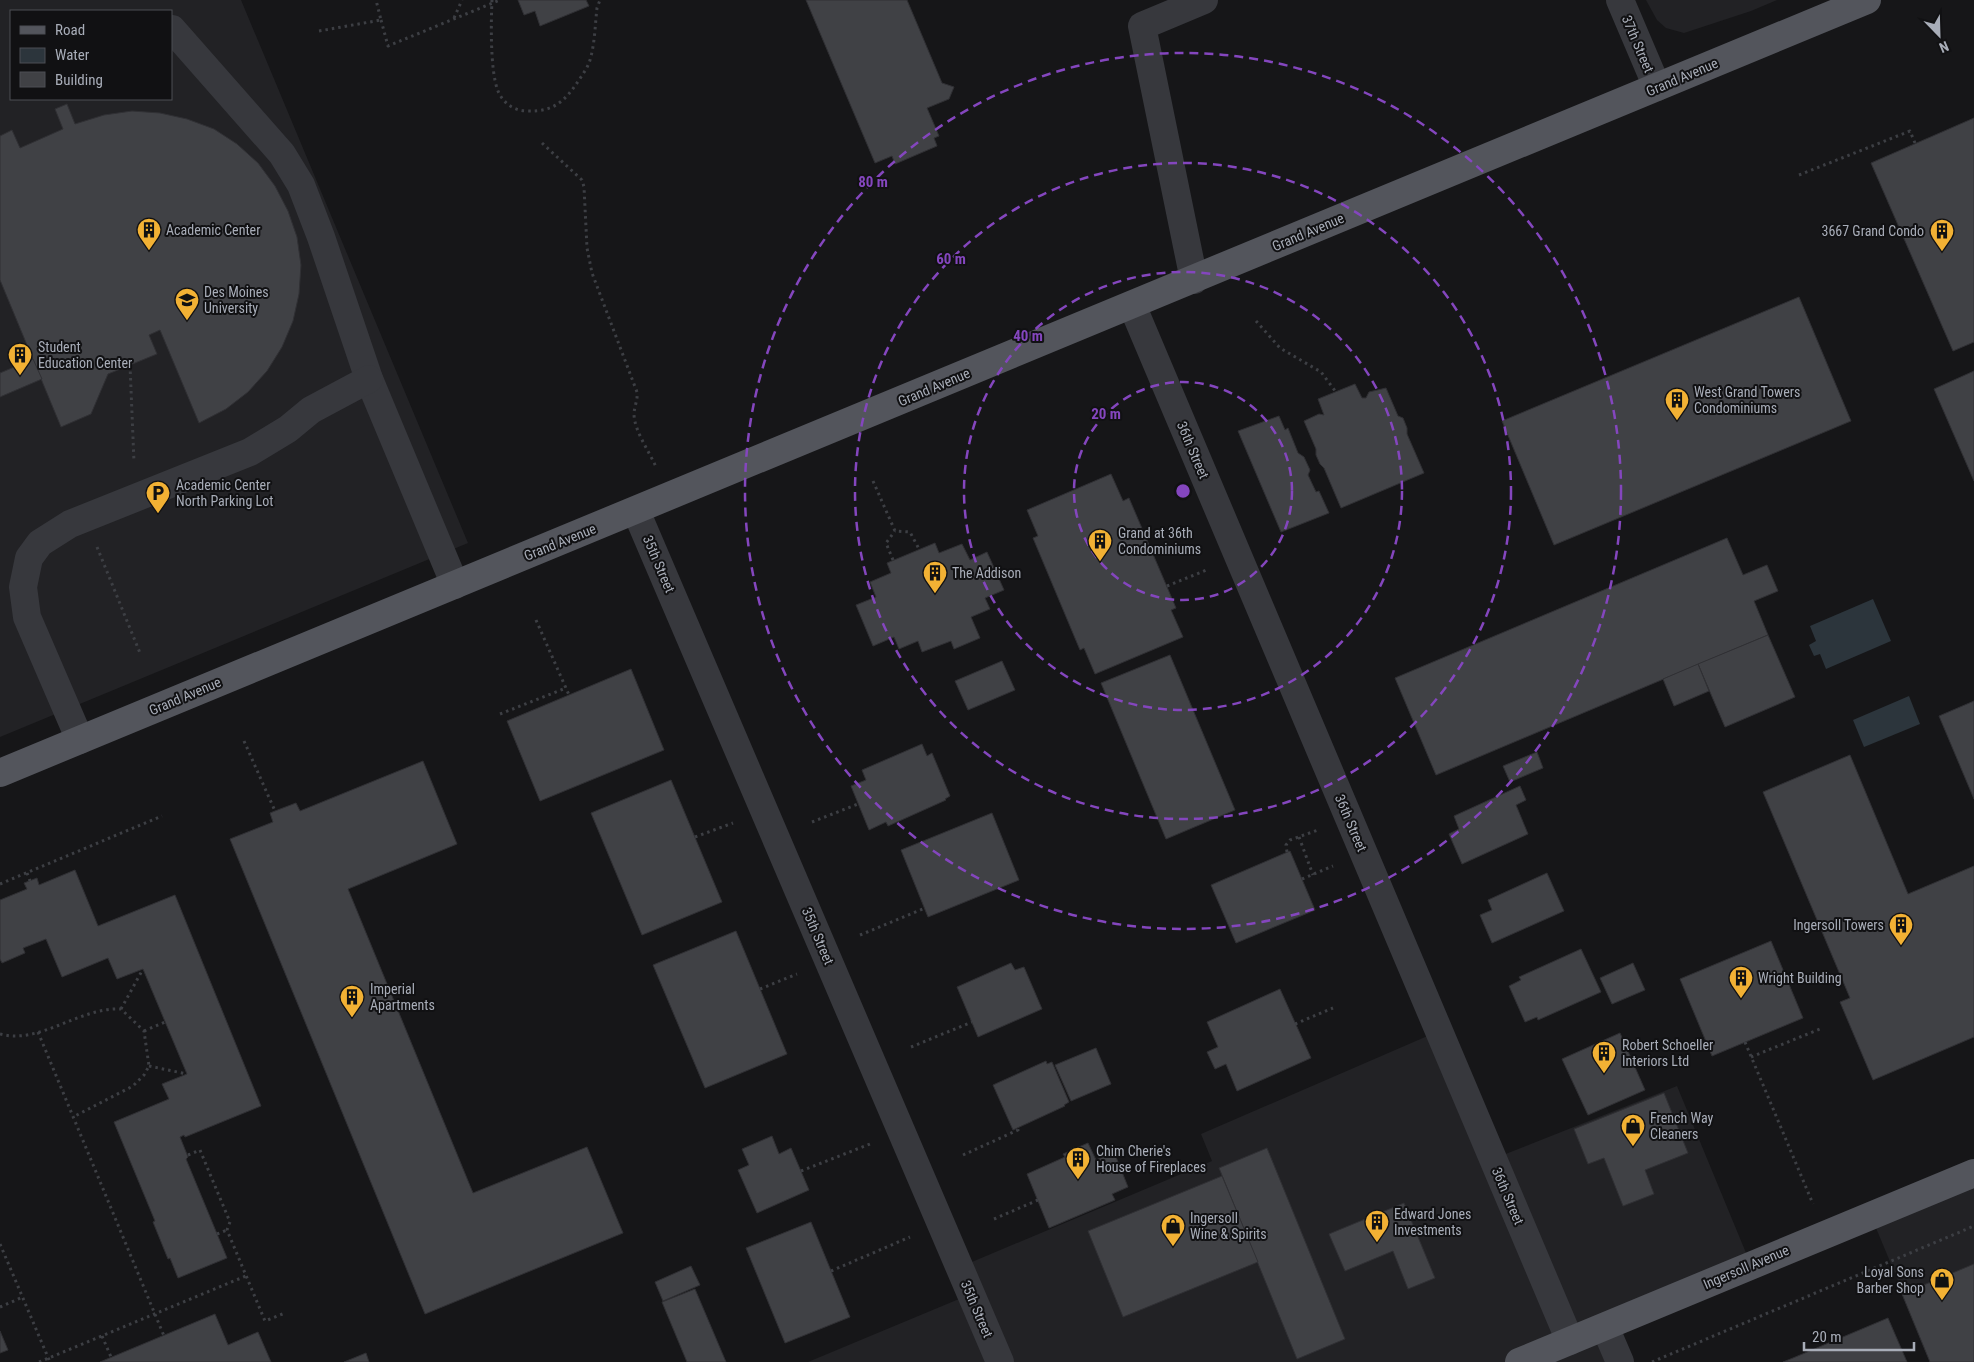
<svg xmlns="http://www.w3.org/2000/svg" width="1974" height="1362" viewBox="0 0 1974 1362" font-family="'Roboto Condensed',sans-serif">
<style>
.built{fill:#222225;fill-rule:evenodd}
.water{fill:#2c353c}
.building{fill:#404145;stroke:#303034}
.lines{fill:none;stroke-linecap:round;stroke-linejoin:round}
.path{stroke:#3d3f44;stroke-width:3;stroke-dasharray:2.5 4;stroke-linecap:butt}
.minor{stroke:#37383d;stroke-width:28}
.major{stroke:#53555c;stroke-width:28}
.ring{fill:none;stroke:#8446be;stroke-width:2.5;stroke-dasharray:9 6}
.labels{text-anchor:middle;stroke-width:4;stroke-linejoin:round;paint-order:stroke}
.street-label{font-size:14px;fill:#a8adb8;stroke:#111113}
.poi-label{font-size:14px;fill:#a8adb8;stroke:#111113;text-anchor:start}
.centre{fill:#8446be;stroke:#111113;stroke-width:2.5}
.ring-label{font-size:15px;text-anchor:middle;font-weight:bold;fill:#8446be;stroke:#111113;stroke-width:4;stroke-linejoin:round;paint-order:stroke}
</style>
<rect width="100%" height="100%" fill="#161618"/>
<g class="built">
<path d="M0,0H241L468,543L0,737ZM11,11H171V99H11Z"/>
<polygon points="1646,0 1777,0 1751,11 1684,33 1666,28 1657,20"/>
<polygon points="1439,1031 1493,1159 1677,1086 1751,1265 1605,1327 1620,1362 808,1362 971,1294 960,1267 1212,1161 1201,1134"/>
<polygon points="1974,1173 1974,1362 1932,1362 1871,1216"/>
</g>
<g class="water">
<polygon points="1873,599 1891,641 1826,669 1820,654 1814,656 1809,645 1816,641 1810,626"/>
<polygon points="1909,696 1920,724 1864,747 1853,720"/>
</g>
<g class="building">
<polygon points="518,0 586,0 589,6 540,26 535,11 524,15"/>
<polygon points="806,0 907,0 942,83 954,87 949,99 927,108 939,136 934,138 937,146 895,164 892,156 875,163"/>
<polygon points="67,104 75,124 104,115 132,111 160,113 187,119 214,129 237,144 258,163 275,186 288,211 297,237 301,265 299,294 293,321 282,347 267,371 248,392 226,409 199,423 160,330 149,335 157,354 108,374 91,414 61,427 0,280 0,136 12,130 20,148 63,129 55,109"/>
<polygon points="1974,118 1974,342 1953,351 1871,163"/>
<polygon points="1799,297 1851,421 1554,545 1502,421"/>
<polygon points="33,359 42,379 0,397 0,373"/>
<polygon points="1974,371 1974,481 1934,389"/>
<polygon points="1355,384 1362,398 1366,398 1369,392 1386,388 1398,416 1403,418 1407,428 1407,434 1424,473 1341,508 1324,468 1320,464 1316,455 1316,449 1304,421 1319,414 1324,415 1318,399"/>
<polygon points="1279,416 1285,430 1288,428 1298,453 1304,457 1310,470 1308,475 1316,492 1319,491 1329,513 1281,532 1238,431"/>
<polygon points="1111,474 1123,501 1129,498 1176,608 1171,610 1183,637 1095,674 1084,648 1080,650 1033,538 1038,536 1027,510"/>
<polygon points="1727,538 1743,575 1767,565 1778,591 1754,601 1768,635 1436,775 1395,678"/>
<polygon points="935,543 939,553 962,544 970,560 987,552 1004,590 985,598 990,609 971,617 980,638 954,649 951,641 922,652 918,641 899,649 894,637 873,646 856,605 876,597 870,582 891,573 887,563"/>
<polygon points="1768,635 1795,697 1725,727 1698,664"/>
<polygon points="1170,655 1235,810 1166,839 1101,683"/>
<polygon points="1002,661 1015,690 968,710 955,681"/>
<polygon points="1698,664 1709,691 1674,706 1663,679"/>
<polygon points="631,669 664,750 540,801 507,721"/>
<polygon points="1974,701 1974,799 1939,716"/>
<polygon points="922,744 927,756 932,753 950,796 945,799 946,800 888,826 886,822 869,830 851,786 866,780 862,770"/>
<polygon points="1537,752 1543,768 1510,782 1503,766"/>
<polygon points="1850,755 1908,894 1974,866 1974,1037 1873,1080 1840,1002 1850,998 1763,792"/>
<polygon points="423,761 457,844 348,889 473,1193 587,1147 623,1233 425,1314 230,839 273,822 270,813 275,811 296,803 300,811"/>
<polygon points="671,780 722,902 642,935 591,813"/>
<polygon points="1520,786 1526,800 1516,805 1528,834 1462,864 1449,834 1459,829 1454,816"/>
<polygon points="992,813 1019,880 928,917 901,850"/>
<polygon points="1290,851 1315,910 1236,943 1211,885"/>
<polygon points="75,870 98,926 175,895 261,1106 185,1137 184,1135 180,1137 188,1157 186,1159 227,1258 178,1278 170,1258 168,1259 153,1222 155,1221 114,1122 169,1099 162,1084 187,1074 143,969 117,979 108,958 62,977 46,939 23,948 25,953 2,963 0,959 0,900 27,889 24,883 37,878 39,885"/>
<polygon points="1547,873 1564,911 1492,943 1480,915 1492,910 1488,900"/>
<polygon points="736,931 787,1054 705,1088 653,965"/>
<polygon points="1771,941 1803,1018 1712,1056 1680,979"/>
<polygon points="1581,949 1601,992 1538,1020 1537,1017 1525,1022 1509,986 1521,980 1519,977"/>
<polygon points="1011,963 1015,970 1024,967 1042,1009 978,1037 957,987"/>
<polygon points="1633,963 1645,990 1612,1004 1600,978"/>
<polygon points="1280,989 1311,1058 1237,1091 1226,1064 1215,1069 1207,1052 1218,1047 1207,1022"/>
<polygon points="1620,1033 1645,1090 1588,1115 1562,1059"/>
<polygon points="1096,1048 1111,1084 1071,1101 1055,1065"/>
<polygon points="1046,1061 1047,1064 1052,1062 1069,1102 1064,1105 1065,1106 1013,1130 993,1085"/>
<polygon points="1664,1093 1688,1153 1645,1170 1654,1194 1623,1206 1604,1158 1588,1164 1574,1129"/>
<polygon points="772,1136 779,1154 791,1148 809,1190 757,1213 738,1170 749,1165 742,1149"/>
<polygon points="1088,1143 1096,1160 1114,1152 1128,1187 1112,1194 1115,1200 1049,1228 1027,1174 1065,1157 1063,1154"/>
<polygon points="1267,1148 1345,1339 1297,1359 1219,1168"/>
<polygon points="1222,1176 1258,1262 1123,1317 1088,1231"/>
<polygon points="1404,1203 1435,1278 1408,1289 1393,1251 1345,1271 1329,1234"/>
<polygon points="811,1222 850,1317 785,1343 746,1248"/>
<polygon points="1974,1264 1974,1362 1930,1362 1902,1294"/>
<polygon points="691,1266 700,1285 663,1301 655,1282"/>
<polygon points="695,1289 726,1362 687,1362 662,1302"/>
<polygon points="215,1314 228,1345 258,1332 271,1362 100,1362"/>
<polygon points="1888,1318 1907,1362 1783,1362 1793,1358"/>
<polygon points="0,1331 8,1350 0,1353"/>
<polygon points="366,1353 369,1362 344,1362"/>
</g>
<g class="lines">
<g class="path">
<path d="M492,0C491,22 490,71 498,91C503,103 514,111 527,111C554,112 565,101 579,80C583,74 588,67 590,60C595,43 595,25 597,8L600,0"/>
<polyline points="454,18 462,0"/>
<polyline points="381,20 388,46 500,0"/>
<polyline points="319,31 381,20 376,0"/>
<path d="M542,143L582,180L584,187L587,248L592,273L637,392C638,401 634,406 634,415C635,432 649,451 656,467"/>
<polyline points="1799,175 1910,131 1915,143"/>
<polyline points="1256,321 1280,348 1321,372 1336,392"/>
<polyline points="130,365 134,462"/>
<polyline points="873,481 895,531 910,532 919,549"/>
<polyline points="97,547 140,653"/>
<polyline points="893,560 886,543 895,531"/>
<polyline points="1167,586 1209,569"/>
<polyline points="536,620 569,695"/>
<polyline points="500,714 566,688"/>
<polyline points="244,741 275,811"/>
<polyline points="812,822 858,804"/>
<polyline points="695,837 733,823"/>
<polyline points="1299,837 1313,875"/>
<polyline points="1287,852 1286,845 1290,840 1318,830"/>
<polyline points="27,873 30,881"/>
<polyline points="1302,879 1333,866"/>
<polyline points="0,884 162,816"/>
<polyline points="860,935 925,908"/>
<polyline points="760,989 797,974"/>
<polyline points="121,1009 143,969"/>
<polyline points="1295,1024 1333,1008"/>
<polyline points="144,1031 165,1022"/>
<polyline points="38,1032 164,1336"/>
<path d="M0,1034C40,1045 79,1007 121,1009L144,1031L149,1066L144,1075L133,1086L73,1117"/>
<polyline points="1745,1042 1813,1204"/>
<polyline points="911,1047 972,1022"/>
<polyline points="1751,1057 1820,1029"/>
<polyline points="149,1066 187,1074"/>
<polyline points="188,1155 200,1150 230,1222 227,1230 265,1321 285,1313"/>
<polyline points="963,1155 1018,1130 1017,1128"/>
<polyline points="801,1171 870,1144"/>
<polyline points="994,1219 1038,1200"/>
<polyline points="217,1234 227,1230"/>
<polyline points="0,1244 50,1362"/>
<polyline points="831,1271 910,1237"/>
<polyline points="0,1307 23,1297"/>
<polyline points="102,1336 111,1357"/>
<polyline points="39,1362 246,1276"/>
<polyline points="1652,1362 1974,1226"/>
</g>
<g class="minor">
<polyline points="1620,0 1657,87"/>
<polyline points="172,29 282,154 301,185 321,237 369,379 455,585"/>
<polyline points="1194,280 1142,26 1204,0"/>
<polyline points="1132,305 1570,1341"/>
<polyline points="636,511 1000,1362"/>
<polyline points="80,740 27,617 23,587 29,558 40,543 70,524 250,452 288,429 311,410 369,379"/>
<polyline points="1605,1327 1620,1362"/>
</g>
<g class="major">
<polyline points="0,773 1867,0"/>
<polyline points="1519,1362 1974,1173"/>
</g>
</g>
<g class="ring">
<circle cx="1183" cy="491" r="109"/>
<circle cx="1183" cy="491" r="219"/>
<circle cx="1183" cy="491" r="328"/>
<circle cx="1183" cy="491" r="438"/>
</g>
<defs>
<symbol id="building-pin" viewBox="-11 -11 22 30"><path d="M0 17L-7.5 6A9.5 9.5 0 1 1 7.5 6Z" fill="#f2b134" stroke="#111113"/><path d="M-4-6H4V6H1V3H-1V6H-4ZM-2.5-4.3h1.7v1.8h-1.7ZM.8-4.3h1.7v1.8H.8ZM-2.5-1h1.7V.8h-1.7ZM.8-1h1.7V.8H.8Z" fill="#111"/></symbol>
<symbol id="university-pin" viewBox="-11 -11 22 30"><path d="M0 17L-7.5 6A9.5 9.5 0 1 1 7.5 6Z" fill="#f2b134" stroke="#111113"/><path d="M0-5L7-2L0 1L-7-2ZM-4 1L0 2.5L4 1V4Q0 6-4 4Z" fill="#111"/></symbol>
<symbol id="parking-pin" viewBox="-11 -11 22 30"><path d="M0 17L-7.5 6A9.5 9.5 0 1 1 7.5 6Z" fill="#f2b134" stroke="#111113"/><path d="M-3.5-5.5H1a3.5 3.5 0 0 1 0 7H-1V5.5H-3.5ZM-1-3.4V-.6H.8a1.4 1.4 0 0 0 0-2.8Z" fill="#111"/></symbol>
<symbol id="shop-pin" viewBox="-11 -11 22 30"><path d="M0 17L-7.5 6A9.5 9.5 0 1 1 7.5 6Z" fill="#f2b134" stroke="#111113"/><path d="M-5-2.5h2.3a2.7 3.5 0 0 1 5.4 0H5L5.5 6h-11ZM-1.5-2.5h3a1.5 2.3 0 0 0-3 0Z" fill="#111"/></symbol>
</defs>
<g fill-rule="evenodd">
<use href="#building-pin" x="135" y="216" width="28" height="38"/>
<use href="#building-pin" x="1928" y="217" width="28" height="38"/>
<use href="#university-pin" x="173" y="286" width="28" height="38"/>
<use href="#building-pin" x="6" y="341" width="28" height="38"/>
<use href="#building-pin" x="1663" y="386" width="28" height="38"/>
<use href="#parking-pin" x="144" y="479" width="28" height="38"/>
<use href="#building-pin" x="1086" y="527" width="28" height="38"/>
<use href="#building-pin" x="921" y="559" width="28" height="38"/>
<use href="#building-pin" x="1887" y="911" width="28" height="38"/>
<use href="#building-pin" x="1727" y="964" width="28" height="38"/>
<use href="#building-pin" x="338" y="983" width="28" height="38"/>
<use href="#building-pin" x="1590" y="1039" width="28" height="38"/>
<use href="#shop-pin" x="1619" y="1112" width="28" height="38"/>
<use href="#building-pin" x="1064" y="1145" width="28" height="38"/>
<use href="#building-pin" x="1363" y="1208" width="28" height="38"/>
<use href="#shop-pin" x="1159" y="1212" width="28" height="38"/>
<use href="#shop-pin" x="1928" y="1266" width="28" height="38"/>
</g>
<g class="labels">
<g class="street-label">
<text transform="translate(1638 44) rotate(67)" y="5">37th Street</text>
<text transform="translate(1682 77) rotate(-23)" y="5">Grand Avenue</text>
<text transform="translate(1308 232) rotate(-23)" y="5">Grand Avenue</text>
<text transform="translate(934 387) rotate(-23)" y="5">Grand Avenue</text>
<text transform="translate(1193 450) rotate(67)" y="5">36th Street</text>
<text transform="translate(560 542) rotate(-22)" y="5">Grand Avenue</text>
<text transform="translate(659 564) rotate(67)" y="5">35th Street</text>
<text transform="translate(185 696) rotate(-23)" y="5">Grand Avenue</text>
<text transform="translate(1351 823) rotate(67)" y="5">36th Street</text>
<text transform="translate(818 936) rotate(67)" y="5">35th Street</text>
<text transform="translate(1508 1196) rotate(67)" y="5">36th Street</text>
<text transform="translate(1746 1267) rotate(-23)" y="5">Ingersoll Avenue</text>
<text transform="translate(977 1309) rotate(67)" y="5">35th Street</text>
</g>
<g class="poi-label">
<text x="166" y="235">Academic Center</text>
<text x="1924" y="236" text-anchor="end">3667 Grand Condo</text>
<text x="204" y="297">Des Moines<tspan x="204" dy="16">University</tspan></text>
<text x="38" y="352">Student<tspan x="38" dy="16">Education Center</tspan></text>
<text x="1694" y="397">West Grand Towers<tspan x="1694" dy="16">Condominiums</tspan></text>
<text x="176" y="490">Academic Center<tspan x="176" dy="16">North Parking Lot</tspan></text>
<text x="1118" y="538">Grand at 36th<tspan x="1118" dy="16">Condominiums</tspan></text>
<text x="952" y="578">The Addison</text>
<text x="1884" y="930" text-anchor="end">Ingersoll Towers</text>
<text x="1758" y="983">Wright Building</text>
<text x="370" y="994">Imperial<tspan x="370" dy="16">Apartments</tspan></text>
<text x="1622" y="1050">Robert Schoeller<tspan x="1622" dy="16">Interiors Ltd</tspan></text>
<text x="1650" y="1123">French Way<tspan x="1650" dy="16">Cleaners</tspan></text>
<text x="1096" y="1156">Chim Cherie's<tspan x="1096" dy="16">House of Fireplaces</tspan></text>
<text x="1394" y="1219">Edward Jones<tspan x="1394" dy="16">Investments</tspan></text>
<text x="1190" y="1223">Ingersoll<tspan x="1190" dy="16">Wine &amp; Spirits</tspan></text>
<text x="1924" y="1277" text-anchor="end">Loyal Sons<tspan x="1924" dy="16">Barber Shop</tspan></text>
</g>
</g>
<circle cx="1183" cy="491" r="8" class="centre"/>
<g class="ring-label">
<text x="873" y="187">80 m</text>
<text x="951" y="264">60 m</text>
<text x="1028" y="341">40 m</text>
<text x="1106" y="419">20 m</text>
</g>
<rect x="10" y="10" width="162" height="90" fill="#111113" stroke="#4d4f55"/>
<rect x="20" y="26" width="25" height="8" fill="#53555c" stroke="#4d4f55"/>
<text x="55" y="35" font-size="15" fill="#a8adb8">Road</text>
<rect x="20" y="48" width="25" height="15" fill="#2c353c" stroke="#4d4f55"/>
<text x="55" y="60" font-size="15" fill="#a8adb8">Water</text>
<rect x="20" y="72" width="25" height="15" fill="#404145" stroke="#4d4f55"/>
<text x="55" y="85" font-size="15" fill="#a8adb8">Building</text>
<g transform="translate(1939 35) rotate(157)" stroke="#111113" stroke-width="4" paint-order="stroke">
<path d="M0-4L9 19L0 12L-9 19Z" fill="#a8adb8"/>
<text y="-8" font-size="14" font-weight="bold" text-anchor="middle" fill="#a8adb8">N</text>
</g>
<path d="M1804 1342v8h110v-8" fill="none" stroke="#a8adb8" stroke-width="2.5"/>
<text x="1812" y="1342" font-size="15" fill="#a8adb8" stroke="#111113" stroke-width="4" paint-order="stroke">20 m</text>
</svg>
